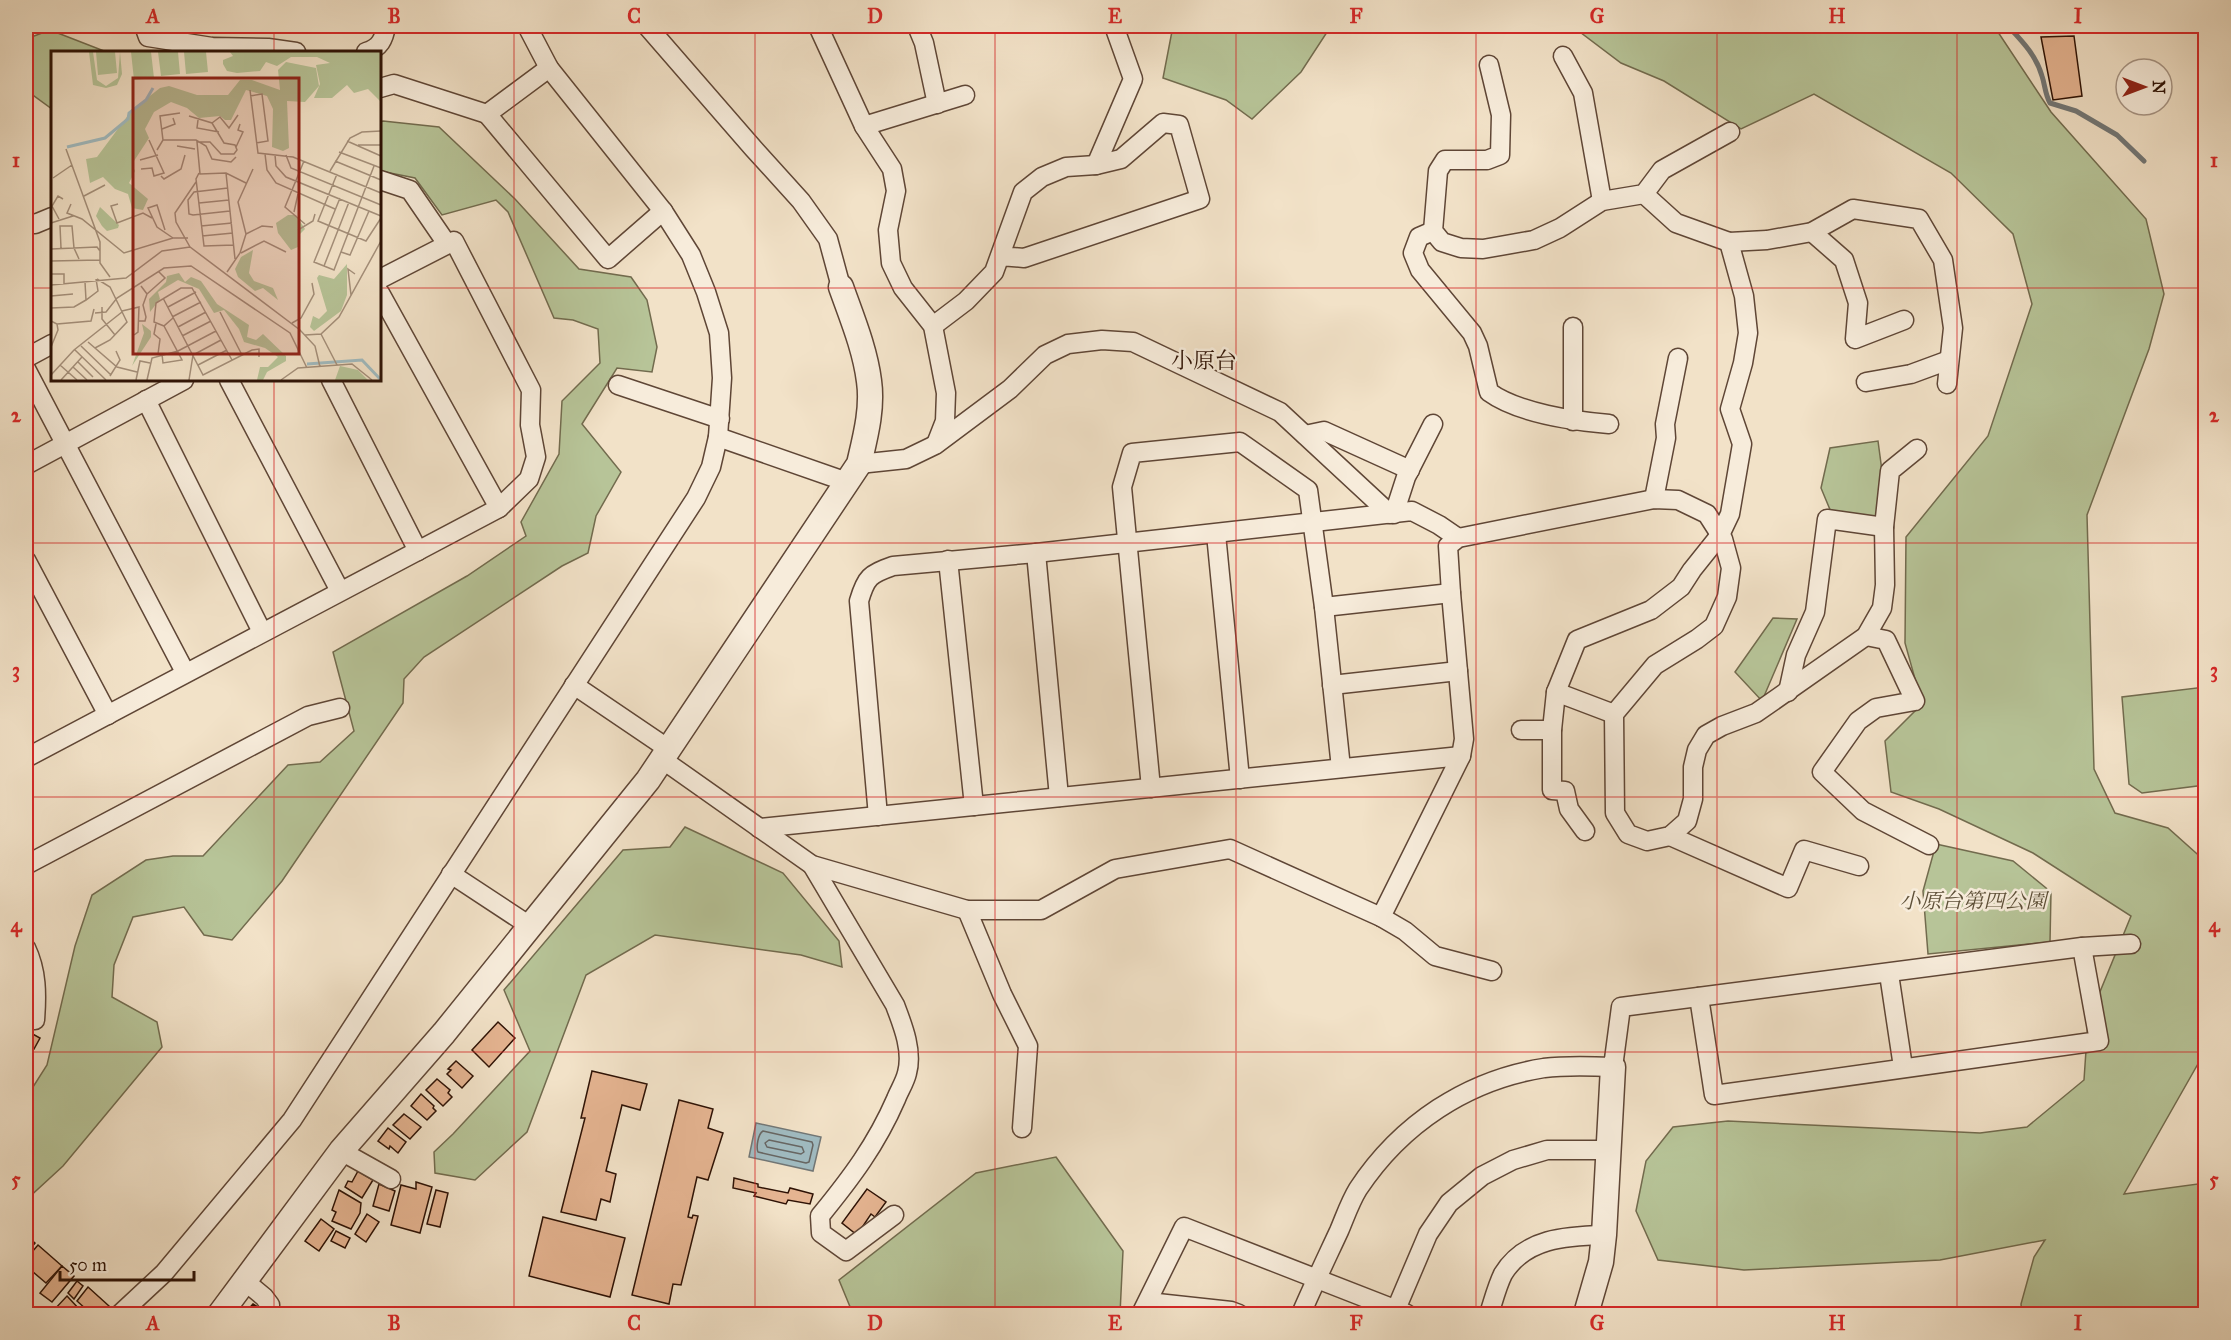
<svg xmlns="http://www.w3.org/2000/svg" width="2231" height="1340" viewBox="0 0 2231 1340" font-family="'IM FELL Great Primer','Noto Serif JP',serif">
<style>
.green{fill:#b7c498;stroke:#726b4e;stroke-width:1.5}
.water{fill:#a0bbc1;stroke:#727776;stroke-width:1.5}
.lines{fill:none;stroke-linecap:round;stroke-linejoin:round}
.shore{stroke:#676663;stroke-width:1.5}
.stream{stroke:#727776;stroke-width:5}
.building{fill:#e5b491;stroke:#2e1205;stroke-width:1.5}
.minor-casing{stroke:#5f4636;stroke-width:21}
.tertiary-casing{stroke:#5f4636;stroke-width:27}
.minor{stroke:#f7ecdb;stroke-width:18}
.tertiary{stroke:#f7ecdb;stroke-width:24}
.grid{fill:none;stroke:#d62828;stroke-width:1.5;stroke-opacity:0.55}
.labels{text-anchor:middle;stroke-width:5;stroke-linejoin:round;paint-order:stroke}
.park-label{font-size:21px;font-style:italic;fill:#5e5038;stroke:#f7ecdb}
.neighbourhood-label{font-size:22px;fill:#2e1205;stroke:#f7ecdb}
.inset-river{fill:none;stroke:#a0bbc1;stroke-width:3}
.inset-road{fill:none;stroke:#a48f7a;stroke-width:1.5}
.view{fill:#8f2418;fill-opacity:0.15;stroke:#8f2418;stroke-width:3}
.inset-edge{fill:none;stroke:#2e1205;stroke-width:3}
.neatline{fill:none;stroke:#d62828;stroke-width:2}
.grid-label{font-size:20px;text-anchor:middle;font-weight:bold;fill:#d62828}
</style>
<rect width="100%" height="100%" fill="#f2e2c8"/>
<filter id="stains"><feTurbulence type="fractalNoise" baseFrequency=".00333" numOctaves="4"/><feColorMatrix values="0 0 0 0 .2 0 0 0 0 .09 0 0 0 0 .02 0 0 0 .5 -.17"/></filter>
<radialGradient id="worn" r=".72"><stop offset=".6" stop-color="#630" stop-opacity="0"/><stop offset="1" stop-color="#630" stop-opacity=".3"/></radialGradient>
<g class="green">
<polygon points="1173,26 1331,26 1301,72 1252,119 1226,100 1163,78"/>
<polygon points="1572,26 1994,26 2051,112 2146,219 2164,294 2149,349 2087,515 2094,769 2115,813 2168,828 2205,861 2206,1020 2199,1062 2124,1194 2205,1183 2205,1314 2022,1314 2021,1304 2034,1257 2045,1240 1940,1260 1744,1270 1658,1260 1636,1211 1646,1161 1673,1127 1728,1121 1980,1133 2027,1127 2084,1080 2088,1021 2131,916 2033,853 1939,809 1891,792 1885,741 1922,704 1905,643 1906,537 1988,436 2032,304 2013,234 1951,173 1814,94 1741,129 1664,81 1621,63"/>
<polygon points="50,30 104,51 126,52 52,52 52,109 26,90 26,39"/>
<polygon points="383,121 439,127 515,199 579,269 631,277 647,300 657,347 652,372 617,368 582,424 621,472 596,516 588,553 562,566 424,657 404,679 403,703 282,881 232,940 204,935 184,907 133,917 114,965 112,997 157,1022 162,1047 63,1166 26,1200 26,1098 47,1065 75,946 92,895 146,860 173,856 203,856 288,765 320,762 354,731 333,652 467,576 526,536 521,522 559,454 562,401 600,363 598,329 573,320 554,318 508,212 496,200 442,215 415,178 380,171 380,122"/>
<polygon points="1878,441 1882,471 1880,519 1831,512 1821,488 1830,448"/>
<polygon points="1773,618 1797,619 1762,701 1735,672"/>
<polygon points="2205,687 2205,785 2142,793 2129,784 2122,697"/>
<polygon points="685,827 783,873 839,941 842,967 801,955 655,935 586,975 527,1132 475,1180 435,1173 434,1152 453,1134 530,1051 504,990 623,850 670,847"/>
<polygon points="1936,844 2013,861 2051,892 2050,942 1928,954 1923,891"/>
<polygon points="1056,1157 1123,1251 1120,1314 853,1314 839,1280 976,1173"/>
</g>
<polygon class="water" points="756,1123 821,1137 813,1171 749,1157"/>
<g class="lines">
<g class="shore">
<path d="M763,1131L812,1142L813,1145L809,1162L806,1163L758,1152C756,1147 758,1134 763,1131Z"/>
<polygon points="769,1140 802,1147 804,1152 801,1154 767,1147 765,1143"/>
</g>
<path class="stream" d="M2008,26C2022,41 2036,55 2042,76C2045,85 2045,94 2050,103L2076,111L2117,135L2144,161"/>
</g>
<g class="building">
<polygon points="2074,36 2082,96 2053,100 2041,37"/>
<polygon points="498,1022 515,1038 489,1067 472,1050"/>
<polygon points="29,1032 40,1038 34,1049 26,1045 26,1039"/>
<polygon points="26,1048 33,1052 30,1059 26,1057"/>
<polygon points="456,1061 473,1076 462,1088 447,1074 451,1070 448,1069"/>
<polygon points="592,1071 647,1084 640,1110 622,1105 606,1171 616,1174 610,1202 601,1199 596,1220 561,1212 585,1118 581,1118"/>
<polygon points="437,1079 450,1090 448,1093 452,1097 443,1106 426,1090"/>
<polygon points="421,1094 434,1106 433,1108 436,1111 427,1120 411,1106"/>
<polygon points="679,1100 713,1109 708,1128 723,1133 708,1180 697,1177 688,1217 692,1218 693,1215 698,1216 681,1285 673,1284 669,1304 632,1295"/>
<polygon points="404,1114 421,1127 410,1139 393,1125"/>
<polygon points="388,1128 406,1142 398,1153 390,1146 389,1149 378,1141"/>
<polygon points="358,1171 373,1180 362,1198 345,1187 348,1181 352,1182"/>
<polygon points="734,1178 758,1184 758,1187 788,1193 790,1188 813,1194 810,1204 788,1200 786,1204 754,1196 756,1193 733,1188"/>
<polygon points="416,1182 432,1187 420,1233 391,1225 401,1185 416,1189"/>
<polygon points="379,1184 395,1191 389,1211 373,1206"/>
<polygon points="867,1189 886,1202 875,1217 871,1214 857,1235 842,1223"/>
<polygon points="339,1190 361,1203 360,1213 351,1229 332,1221 336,1212 332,1210"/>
<polygon points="436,1190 448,1193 440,1227 427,1224"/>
<polygon points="367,1214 379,1222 366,1242 355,1234"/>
<polygon points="543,1217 625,1238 610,1297 529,1276"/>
<polygon points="321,1219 334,1229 319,1251 305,1241"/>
<polygon points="336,1231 350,1238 345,1248 331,1241"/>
<polygon points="26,1235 35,1243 26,1254"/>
<polygon points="38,1245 62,1266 46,1283 26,1266 26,1259"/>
<polygon points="62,1266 74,1276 52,1302 40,1293"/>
<polygon points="77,1281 83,1286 74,1299 68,1293"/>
<polygon points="88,1287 109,1306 102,1314 97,1314 89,1308 88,1311 77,1301"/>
<polygon points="67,1296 80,1310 76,1314 55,1314 52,1312"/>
<polygon points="253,1304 258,1307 255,1309 257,1311 254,1314 244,1314"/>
<polygon points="436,1308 446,1308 446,1314 437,1314"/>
</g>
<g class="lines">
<defs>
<g id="minor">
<polyline points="144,26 148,37 212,47 268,48 296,52"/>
<polyline points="647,26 753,148 801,201 828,239 841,287"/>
<polyline points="818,26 864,126 892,169 896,191 888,230 891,263 903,288 933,326 946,393 945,421 936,444"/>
<polyline points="917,26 924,43 937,104"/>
<path d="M366,52C380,48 384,39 386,26"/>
<polyline points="1563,56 1583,93 1602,201"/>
<polyline points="1489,65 1501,115 1500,155 1487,160 1445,160 1438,171 1433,231 1442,242 1461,248 1483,249 1534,240 1560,228 1602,201 1644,194 1662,170 1730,132"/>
<polyline points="380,88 394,84 487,114 549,68"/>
<polyline points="487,114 608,259 663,211"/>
<polyline points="864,126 965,95"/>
<polyline points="1096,165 1133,79 1114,26"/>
<polyline points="380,180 410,190 447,244"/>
<polyline points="1644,194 1676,223 1729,242 1767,240 1812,232 1853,209 1919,219 1943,260 1953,328 1947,384"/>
<polyline points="26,223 35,224 52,217"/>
<path d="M1433,231L1419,237L1413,253L1420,270L1472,333L1478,346L1489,392C1518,413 1574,421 1609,424"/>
<polyline points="1812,232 1844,260 1858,303 1855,339 1904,320"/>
<polyline points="380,293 499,508"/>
<polyline points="933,326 966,301 994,272 1023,192 1042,177 1066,167 1096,165 1121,159 1163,123 1179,125 1200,199 1024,258 1000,256"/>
<polyline points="26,358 52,344"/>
<polyline points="26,369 185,672"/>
<polyline points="229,380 340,591"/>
<polyline points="331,380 418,551"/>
<polyline points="1866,382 1911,374 1949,360"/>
<polyline points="618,385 720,419"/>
<polyline points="146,400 262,632"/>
<polyline points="1573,421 1573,327"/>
<polyline points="1305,435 1324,431 1410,470"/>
<polyline points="718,437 847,482"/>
<polyline points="859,464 906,459 935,445 1010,389 1045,355 1068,344 1102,340 1133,342 1280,412 1390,514"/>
<polyline points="26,465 184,380"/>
<polyline points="1654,499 1666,438 1665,424 1678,358"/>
<polyline points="1394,514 1406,477 1433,424"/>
<polyline points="1216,534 1240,779"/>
<polyline points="1036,553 1059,797"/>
<polyline points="26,560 108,715"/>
<polyline points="948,560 974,806"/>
<polyline points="1324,607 1451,593"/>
<polyline points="1866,636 1886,640 1915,701 1876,708 1858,721 1822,772 1863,811 1929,845"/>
<polyline points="574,685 670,750"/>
<polyline points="1332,685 1458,671"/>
<polyline points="1556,692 1614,714"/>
<polyline points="1788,692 1796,655 1815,612 1827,519 1884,527"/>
<polyline points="1521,730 1552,730"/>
<polyline points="26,758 499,508 529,479 536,457 530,425 531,390 454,241 380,279"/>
<polyline points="663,760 812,865 967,910 1041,910 1115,869 1230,849 1381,917 1405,931 1435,956 1492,971"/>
<polyline points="1151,788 1122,487 1132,453 1240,442 1308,490 1324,607 1341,768"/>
<path d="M878,816L859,601C866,577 870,574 893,566L1036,553L1412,511L1439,525L1458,538"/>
<polyline points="759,828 1461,756"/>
<polyline points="1585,831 1569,809 1565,791 1552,790 1552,730 1556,692 1577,640 1651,610 1681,587 1692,570 1720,535 1730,514 1742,444 1730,409 1743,363 1748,333 1744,296 1729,242"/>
<polyline points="1670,836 1788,888 1804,850 1859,866"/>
<polyline points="26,865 308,716 340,708"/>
<path d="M812,865L895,1005C903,1026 913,1051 907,1073C905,1082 899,1091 896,1099C876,1145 851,1178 820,1216L821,1233L846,1251L894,1215"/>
<polyline points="451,874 530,926"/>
<polyline points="967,910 1002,994 1028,1046 1022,1128"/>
<polyline points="1381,917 1461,756 1464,739 1451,593 1448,546 1458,538 1654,499 1678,500 1707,514 1723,539 1731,568 1727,597 1714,626 1697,639 1655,665 1614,714 1615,813 1628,834 1647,841 1670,836 1687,821 1693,799 1693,767 1697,750 1706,735 1722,726 1756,713 1866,636 1882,608 1885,585 1884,527 1890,471 1917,449"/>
<path d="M26,948C37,971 37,994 35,1020H26"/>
<polyline points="1889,974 1903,1067"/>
<polyline points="1699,997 1714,1095 2099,1041 2082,947"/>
<polyline points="341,1151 391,1179"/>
<polyline points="246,1282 264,1297 270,1305 268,1314"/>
<polyline points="1148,1302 1231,1311 1239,1314"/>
<polyline points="120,1314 164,1273 292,1120 696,498 711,467 718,437 722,378 719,333 706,292 691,255 663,211 549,68 527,26"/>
<polyline points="1141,1314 1184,1227 1407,1314"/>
<path d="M1301,1314C1313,1286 1326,1259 1339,1231C1345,1217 1350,1202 1358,1189C1401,1124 1467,1080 1544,1068C1567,1065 1590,1066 1613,1067L1621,1007L2082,947L2131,944"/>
<polyline points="1394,1314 1428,1234 1449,1203 1482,1176 1513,1160 1547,1150 1607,1150"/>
<path d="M1489,1314C1493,1302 1497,1286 1503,1274C1525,1238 1566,1236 1604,1235"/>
</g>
<g id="tertiary">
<path d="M220,1314L341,1151L444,1033L648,780L859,464C865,438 873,409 869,381C865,349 852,318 841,287"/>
<polyline points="1586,1314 1601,1262 1604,1235 1613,1067"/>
</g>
</defs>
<use href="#minor" class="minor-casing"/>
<use href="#tertiary" class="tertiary-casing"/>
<use href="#minor" class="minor"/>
<use href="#tertiary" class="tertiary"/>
</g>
<path class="grid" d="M274,26V52M514,26V1314M755,26V1314M995,26V1314M1236,26V1314M1476,26V1314M1717,26V1314M1957,26V1314M26,288H52M380,288H2206M274,380V1314M26,543H2206M26,797H2206M26,1052H2206"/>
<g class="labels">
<g class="park-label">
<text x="1973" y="908">小原台第四公園</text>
</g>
<g class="neighbourhood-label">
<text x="1204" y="368">小原台</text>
</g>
</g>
<g transform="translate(51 51)">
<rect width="330" height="330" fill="#f2e2c8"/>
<path d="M38,1H42L46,29L55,35L67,27L69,1L71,23L66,34L55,37L42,34ZM45,1H64L66,22L47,24ZM80,1H100L103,27L83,29ZM107,1H127L129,23L110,25ZM133,1H155L157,21L135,23ZM179,1H330V51L317,38L303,42L296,34L281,47H263L269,33L265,14L279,12L266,6H240L226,15L215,11L209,20L186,22L176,20L172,13V9L182,5ZM235,11L265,17L268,35L254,51L236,50L238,97L232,100L221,96L222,58L216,45L195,39L180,69H174L169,65L148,67L136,57L120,51L103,61L94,78L98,87L81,113L84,120L78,132L97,148L92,159L81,157L77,143L64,138L52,126L39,132L35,108L46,106L81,59L109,37L118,35L146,44H177L189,29H201L229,39L227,19ZM49,156L68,174L67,177L56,180L51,175L45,165ZM237,164H245L254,178L247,185V196L240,199L227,182L225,172ZM202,199L198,222L203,230L222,237L227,249L212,237L204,240L187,226L184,218L190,206ZM296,213V244L290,260L263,280L259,276L262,265L268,268L276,260L266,227L268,224L283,228ZM128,222L134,231L140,226L150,230L166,253L198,274L196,286L205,289L212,283L235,305V310L216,321L212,329H206L209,316H217L227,306L214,297L193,291L188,278L173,259L163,262L148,238L127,229L107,241L109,248L99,261L98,248L115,231L116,225ZM91,273L100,280V286L81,315L93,282ZM289,315L307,319L317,329H284Z" fill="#b7c498"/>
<path class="inset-river" d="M16,96L54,87L77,68L78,62L95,49L102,37M256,313L311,309L330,329"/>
<path class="inset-road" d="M199,39L207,102L242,106L330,142M199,45L211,43L217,90L205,92M138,65L161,72L173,92L184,94L186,99L183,103H170L159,91H146L149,123L175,122L195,132M147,69L146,77L168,81M161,72L169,66L178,77L187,64M111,78L124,73L122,67M112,89H145L155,95L161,108L180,111L185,106M296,90L330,105M307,94H330M126,95L144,98M185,96L192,81L187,79L189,73M15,98L49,191V212L59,226M106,99L112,89L109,65L129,62M288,101L330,117M214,103L216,119L225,132L284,158M224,104L225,115L235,126L330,165M235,104L240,117L330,154M89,109L107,104M253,110L234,156L254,173M284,110L330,129M90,118L101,117L103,125L113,122L98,89M279,120L299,87L311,81L330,80M148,122L145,128L153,195L183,194M175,122L184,208M286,123L267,170L315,190L330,167M110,125L113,128L130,118L134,104M2,127L21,114M177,137L143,141L137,149L138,163L142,164L179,160M33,145L54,134M289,147L263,211L283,219L323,115M148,152L178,149M20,153L16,162L31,168L73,202L122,187H137M67,153L60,155L66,172L92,162L101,167M243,161L247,143M8,168L1,155L7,145L12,148M0,172L22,165M150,175L181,172M114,179L106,154L97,157L106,176L122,187M247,179L262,170L264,163M195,183L211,175L222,176M151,185L182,182M139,196L125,171L124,162L145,131M10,197L9,175H21L23,197L28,208M0,198L46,196L49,200M290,201L299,204L318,160M190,202L213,190L235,201M0,210L49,209M273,215L298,151M176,221L189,202L195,183L187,151L202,118M0,223H13V233M34,231L35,249M0,234L75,227L111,200L139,196L249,279L264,295L269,316M96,243L114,227L108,221M300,244L297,218L304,223M0,245L22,243M112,247L152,324L201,299L208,298V306M51,256V268L64,284M117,256L145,241M0,257L23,256L35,249L47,240L45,228M71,260L88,256L87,281L83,284M169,261L191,304M44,262L55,261L66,247L113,217L140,215L239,282L256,317M121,266L150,251M0,270L6,273L7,279L0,296M88,270H94L95,266L92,254L96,243L90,235M241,272L250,267L263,243L261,232M6,273L40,270L43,258M105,273L103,283L109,288L107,303M113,275L103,271L105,252L130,237H141L181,309M127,276L155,261M270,283L286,314M254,284L270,283L288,266L330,190M131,285L160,270M37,291L66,316L86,321M30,295L60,324M44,297L59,289L76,271L59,236L46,228M24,299L55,329M111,303L112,312L131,309L113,275L122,267M27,311L42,326M9,314L26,329M147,314L176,299M22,316L36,329M0,324L23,299L71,261M59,325L69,309L65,300M10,329L31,306M85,329L89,310L99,312M96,329L101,307L127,300L165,280M138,329L142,304L170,289M230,329L247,317L301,313L321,329"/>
<path class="view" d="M82,27H248V303H82Z"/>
<rect width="330" height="330" class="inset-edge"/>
</g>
<rect width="2231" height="1340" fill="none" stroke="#f2e2c8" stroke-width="66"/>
<g transform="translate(2144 87) rotate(90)"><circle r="28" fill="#f7ecdb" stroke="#a79585" stroke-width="1.5"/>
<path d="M0-4.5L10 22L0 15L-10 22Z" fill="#8f2418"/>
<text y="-9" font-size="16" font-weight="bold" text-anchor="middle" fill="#2e1205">N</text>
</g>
<path d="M60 1271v9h134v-9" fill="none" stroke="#2e1205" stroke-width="3"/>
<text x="69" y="1271" font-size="18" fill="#2e1205" stroke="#f7ecdb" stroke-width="4.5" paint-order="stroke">50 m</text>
<rect x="33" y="33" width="2165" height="1274" class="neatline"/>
<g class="grid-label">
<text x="153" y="23">A</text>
<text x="394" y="23">B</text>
<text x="634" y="23">C</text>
<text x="875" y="23">D</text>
<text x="1115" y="23">E</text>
<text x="1356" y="23">F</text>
<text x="1597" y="23">G</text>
<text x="1837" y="23">H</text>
<text x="2078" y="23">I</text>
<text x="16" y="167">1</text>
<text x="2214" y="167">1</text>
<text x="16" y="422">2</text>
<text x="2214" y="422">2</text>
<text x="16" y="677">3</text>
<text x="2214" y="677">3</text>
<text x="16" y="932">4</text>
<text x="2214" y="932">4</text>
<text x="16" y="1186">5</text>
<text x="2214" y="1186">5</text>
<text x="153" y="1330">A</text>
<text x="394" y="1330">B</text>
<text x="634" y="1330">C</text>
<text x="875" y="1330">D</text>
<text x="1115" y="1330">E</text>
<text x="1356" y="1330">F</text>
<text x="1597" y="1330">G</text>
<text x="1837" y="1330">H</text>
<text x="2078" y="1330">I</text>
</g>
<rect width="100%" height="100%" filter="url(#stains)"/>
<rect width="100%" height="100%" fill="url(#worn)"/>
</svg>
